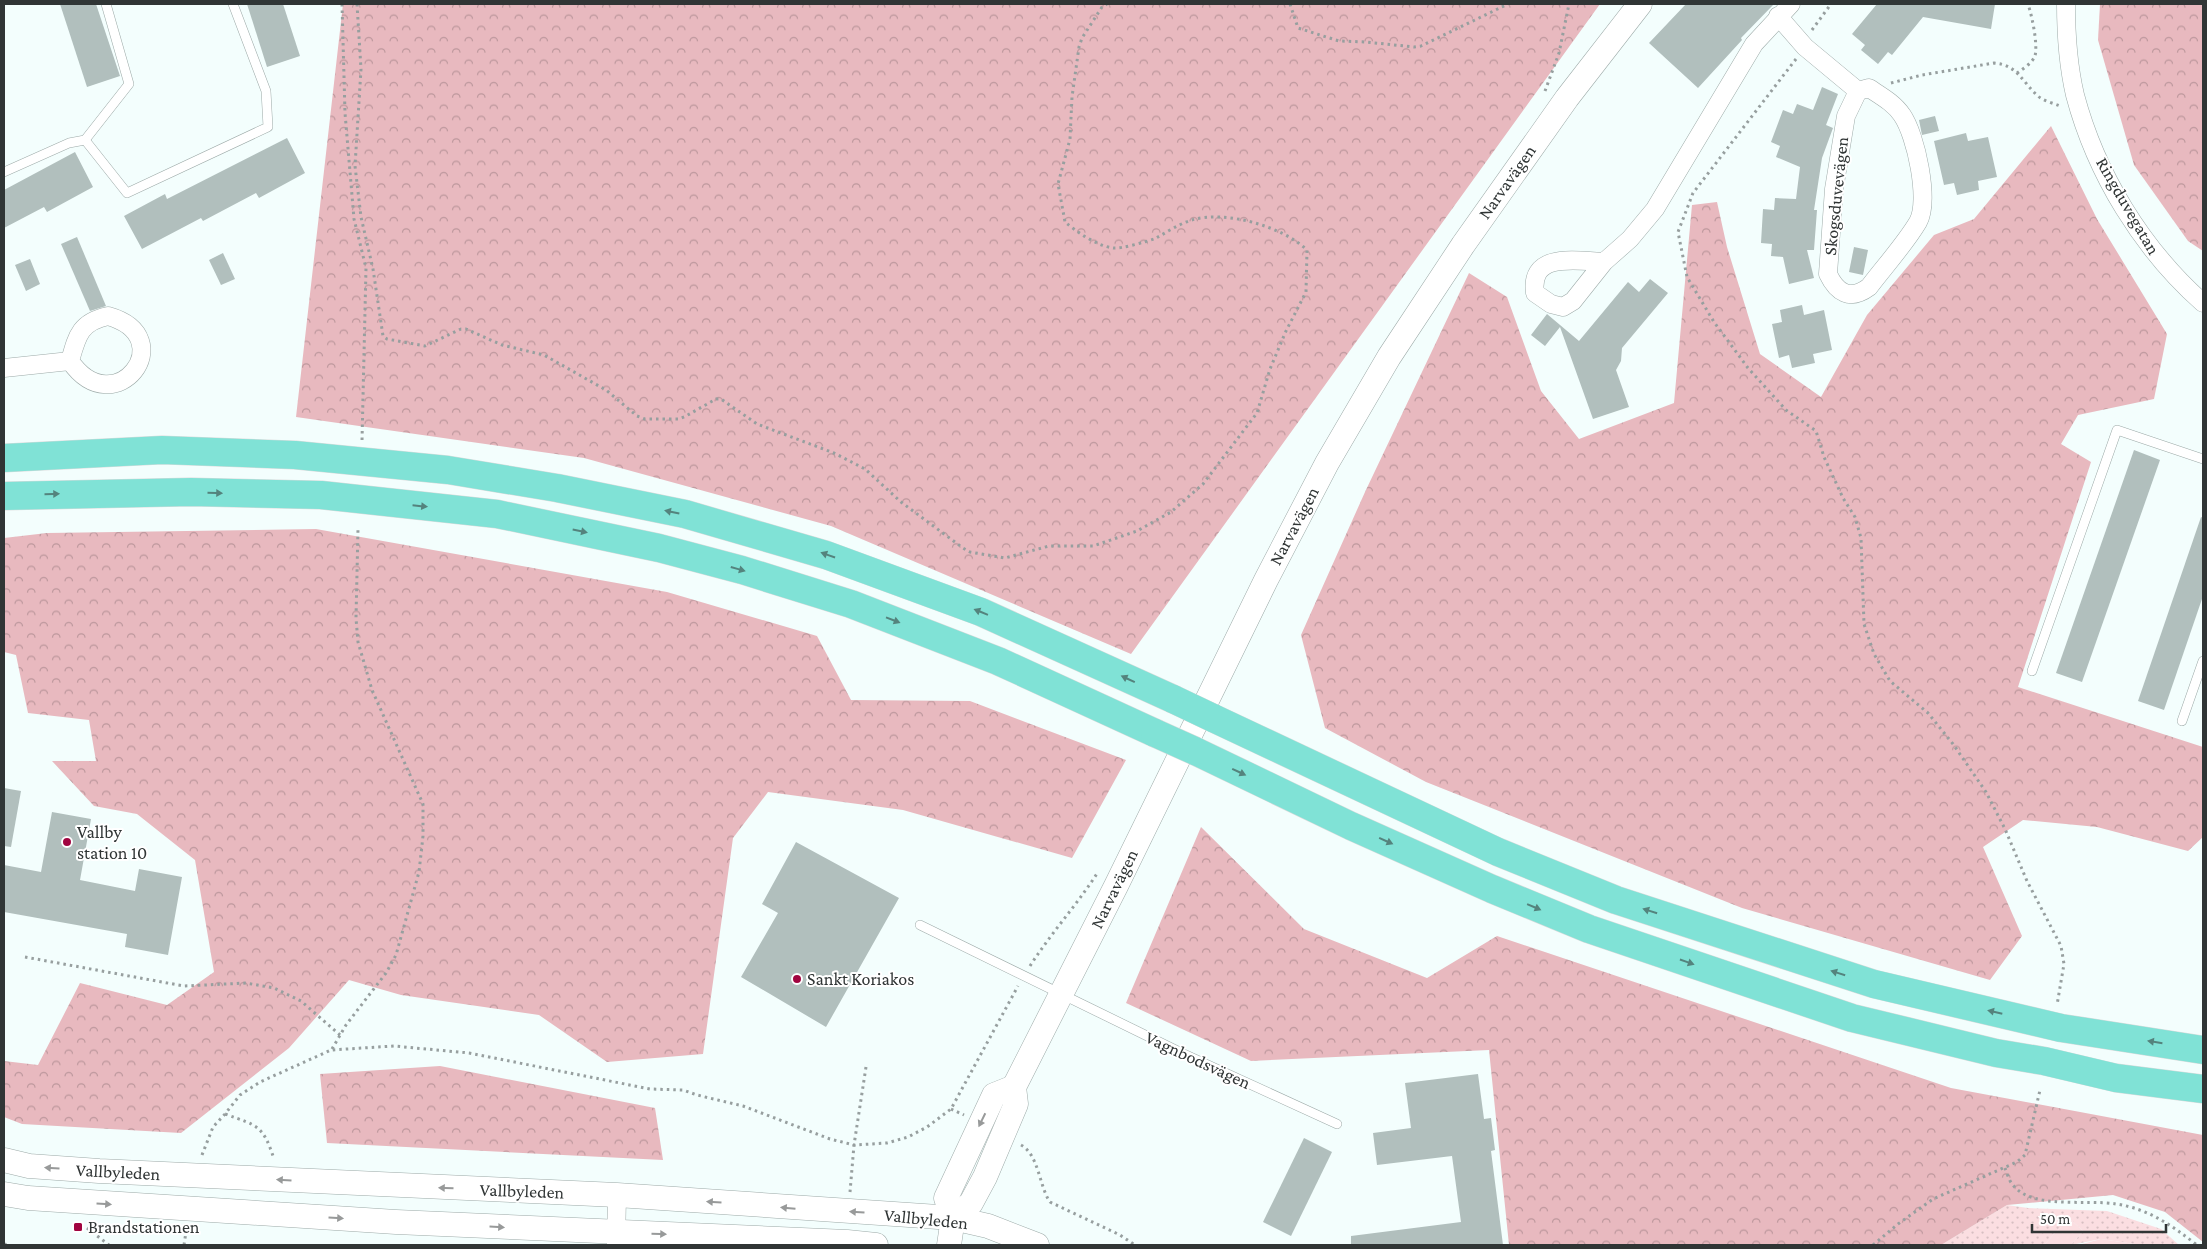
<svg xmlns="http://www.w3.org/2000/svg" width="2207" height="1249" viewBox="0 0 2207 1249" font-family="'Crimson Pro',serif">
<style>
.grass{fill:url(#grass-dots)}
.forest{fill:url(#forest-crowns)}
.park{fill:#fbdee1}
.building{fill:#b1bfbd}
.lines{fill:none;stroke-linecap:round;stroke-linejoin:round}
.service-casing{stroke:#9daaa8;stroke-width:10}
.minor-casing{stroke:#9daaa8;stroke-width:19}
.secondary-casing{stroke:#9daaa8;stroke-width:25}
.motorway-casing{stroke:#dadbdb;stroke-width:29}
.path{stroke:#979f9f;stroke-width:3;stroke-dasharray:2.5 4;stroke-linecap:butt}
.service{stroke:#fff;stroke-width:9}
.minor{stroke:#fff;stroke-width:18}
.secondary{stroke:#fff;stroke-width:24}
.motorway{stroke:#80e2d6;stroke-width:28}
.motorway-bridge-casing{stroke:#dadbdb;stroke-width:29;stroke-linecap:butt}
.motorway-bridge{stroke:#80e2d6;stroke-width:28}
.oneway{fill:#54837d}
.oneway2{fill:#989a9a}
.poi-dot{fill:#a10440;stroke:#fff;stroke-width:2}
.labels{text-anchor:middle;stroke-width:4;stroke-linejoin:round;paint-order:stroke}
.street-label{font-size:18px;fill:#303535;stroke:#fff}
.poi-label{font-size:18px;fill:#303535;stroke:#fff;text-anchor:start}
</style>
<defs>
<pattern id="grass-dots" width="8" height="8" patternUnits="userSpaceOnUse" patternTransform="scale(1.25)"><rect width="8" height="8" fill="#fbdee1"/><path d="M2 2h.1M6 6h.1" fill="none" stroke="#d7bfc2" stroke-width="1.8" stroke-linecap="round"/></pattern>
<pattern id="forest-crowns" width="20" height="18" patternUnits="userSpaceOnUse" patternTransform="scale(1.25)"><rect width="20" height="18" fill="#e8b9bf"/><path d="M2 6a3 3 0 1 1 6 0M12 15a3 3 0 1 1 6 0" fill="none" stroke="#bc979c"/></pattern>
</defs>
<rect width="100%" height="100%" fill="#f3fefd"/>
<polygon class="grass" points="2007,1205 2028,1208 2107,1211 2161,1229 2179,1245 2141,1245 2101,1239 2071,1245 2083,1231 2069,1218 2044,1245 1941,1245"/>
<g class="forest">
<polygon points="343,4 1600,4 1131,654 831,526 584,458 296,417"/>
<polygon points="2100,4 2203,4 2203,251 2188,241 2134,165 2098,40"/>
<polygon points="2051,126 2097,219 2167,334 2154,399 2078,415 2061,444 2091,462 2018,687 2203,747 2203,837 2188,851 2097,827 2023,820 1983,847 2022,936 1990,980 1742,908 1426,782 1325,728 1301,635 1365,492 1469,273 1507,297 1541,391 1579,439 1674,403 1692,205 1717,202 1727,247 1760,354 1821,397 1867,315 1934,235 1974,219"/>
<polygon points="316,529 667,592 817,636 851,700 970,701 1126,760 1072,858 903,810 768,792 733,838 703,1054 607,1062 539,1015 401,995 349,980 289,1048 181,1133 22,1124 4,1117 4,1061 38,1065 80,983 167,1005 214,972 195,860 137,814 94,806 52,761 96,761 89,720 28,713 16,655 4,652 4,538 47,533"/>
<polygon points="1201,827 1304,929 1427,978 1497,936 1951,1088 2203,1135 2203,1242 2165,1212 2113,1195 2007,1205 1941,1245 1509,1245 1489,1050 1251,1061 1126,1003"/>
<polygon points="440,1066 655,1108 663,1160 327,1143 320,1074"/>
</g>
<g class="park">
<polygon points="2069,1218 2083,1231 2071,1245 2044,1245"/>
<polygon points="2101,1239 2141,1245 2078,1245"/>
</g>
<g class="building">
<polygon points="60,4 96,4 120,76 87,87"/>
<polygon points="247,4 283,4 300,56 267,67"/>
<polygon points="1686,4 1774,4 1741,38 1742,40 1698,88 1649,43"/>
<polygon points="1877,4 1995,4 1991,29 1923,17 1892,55 1888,52 1878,64 1861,50 1865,45 1852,34"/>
<polygon points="1822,87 1838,94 1826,125 1833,128 1822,158 1814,210 1817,210 1814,250 1807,250 1814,278 1789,284 1783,257 1771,256 1772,244 1761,243 1763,209 1774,210 1775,198 1796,199 1800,167 1776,157 1780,146 1771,142 1783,110 1793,114 1797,104 1813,110"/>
<polygon points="1935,116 1939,131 1922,135 1919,120"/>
<polygon points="1966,133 1968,141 1988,137 1997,177 1978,181 1979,190 1957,195 1954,183 1944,185 1934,141"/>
<polygon points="287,138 305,173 259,198 256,193 203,221 201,218 142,249 124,216 165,194 167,199"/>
<polygon points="75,152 93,187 47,212 44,207 4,228 4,190"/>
<polygon points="77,237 106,306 90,311 61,244"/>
<polygon points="1854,247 1868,250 1863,275 1849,272"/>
<polygon points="223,253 235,279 221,285 209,260"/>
<polygon points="30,259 40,284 26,291 15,265"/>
<polygon points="1650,279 1668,293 1622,348 1621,361 1616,370 1629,407 1593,419 1560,327 1545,346 1531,335 1547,314 1579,341 1628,282 1639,292"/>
<polygon points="1802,305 1804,315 1824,310 1832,350 1813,354 1815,363 1792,368 1789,355 1779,358 1772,324 1782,322 1780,310"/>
<polygon points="2134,450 2160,460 2082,682 2056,673"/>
<polygon points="2201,517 2203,518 2203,596 2164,710 2138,701"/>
<polygon points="4,788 21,791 11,847 4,846"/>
<polygon points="52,812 91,819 80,880 135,891 139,869 182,877 168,955 125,947 127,934 4,912 4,865 41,872"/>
<polygon points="796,842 899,898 826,1027 741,977 778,913 762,904"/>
<polygon points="1478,1074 1484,1119 1491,1118 1495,1150 1491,1151 1503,1245 1351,1245 1351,1236 1461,1222 1452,1156 1377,1165 1373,1133 1411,1128 1405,1083"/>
<polygon points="1304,1138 1332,1152 1291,1236 1263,1222"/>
</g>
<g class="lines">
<defs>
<g id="service">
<polyline points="85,140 129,84 106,4"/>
<polyline points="4,172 69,143 85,140 127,193 268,127 266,91 233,4"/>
<polyline points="2032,671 2117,430 2203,459"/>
<polyline points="2182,721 2203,661"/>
<polyline points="920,925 1184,1054 1337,1124"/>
</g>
<g id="minor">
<path d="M2066,4C2066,34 2068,65 2075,95C2096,174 2142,249 2203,303"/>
<path d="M1778,16L1805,47L1858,91L1869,88C1881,96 1894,103 1902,115C1916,135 1930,201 1918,222C1905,244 1884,267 1869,287C1850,301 1837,293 1828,274L1834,189L1846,116L1858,91"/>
<path d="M1604,262C1578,261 1529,251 1535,293L1551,304L1563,307L1573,301L1604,262L1630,239L1655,209L1754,44L1791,4"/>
<path d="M108,316C183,337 115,426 70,361C77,336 80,322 108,316Z"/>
<polyline points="4,368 70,361"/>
<polyline points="616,1245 617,1195"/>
</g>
<g id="secondary">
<polyline points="4,1160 29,1166 99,1171 617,1195 953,1218 988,1226 1037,1245"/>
<polyline points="4,1194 28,1198 396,1222 847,1242 876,1245"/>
<polyline points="953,1218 971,1203 985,1177 1016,1104 1014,1087 1116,886 1266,580 1327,463 1389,357 1463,245 1567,98 1640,4"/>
<polyline points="949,1245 953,1218 946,1198 994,1095 1014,1087"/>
</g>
<g id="motorway">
<polyline points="4,458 162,450 295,455 448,470 557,488 685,514 826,555 981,612 1173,699"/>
<polyline points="4,496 191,492 321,495 497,514 659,548 742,570 851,604 998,661 1155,733"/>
<polyline points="1213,718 1498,852 1616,900 1874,984 2061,1028 2203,1050"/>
<polyline points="1195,751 1351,826 1492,889 1589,929 1852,1018 1996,1053 2044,1061 2116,1078 2203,1089"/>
</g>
</defs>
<use href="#service" class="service-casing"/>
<use href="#minor" class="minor-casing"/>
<use href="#secondary" class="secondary-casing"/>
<use href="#motorway" class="motorway-casing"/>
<g class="path">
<polyline points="342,4 345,113 354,219 366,268 362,441"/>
<path d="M357,4L361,69L355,166L361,217L373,269L383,336L387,339L425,346L461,329H466L502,345L544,355L606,390L637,416L645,419H679L686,416L716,399H721L757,424L834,453L865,469L901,502L963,548L970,552L1005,558L1049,546H1093L1137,531L1171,512L1203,484L1257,413L1270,369L1286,331L1306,292L1307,250C1282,226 1225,210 1192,220C1178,224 1166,233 1154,239C1145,242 1121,249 1113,248C1097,246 1077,232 1065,222L1058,184L1070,139L1072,97L1079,47L1082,38L1102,7L1107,4"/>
<polyline points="1290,4 1298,28 1339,41 1366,42 1414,47 1421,46 1508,4"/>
<polyline points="1812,30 1831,4"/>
<polyline points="1796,59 1693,193 1678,232 1687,277 1714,322 1748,368 1786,410 1816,431 1824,457 1843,498 1855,517 1861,538 1864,624 1874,654 1890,681 1928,713 1953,744 1986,792 2005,829 2027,881 2061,946 2064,964 2057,1005"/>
<path d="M2017,73C2023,69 2032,63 2035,56C2038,44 2032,16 2028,4"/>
<path d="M1891,83L1922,75L1994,63C2018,65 2022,82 2038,96C2043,101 2053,103 2060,106"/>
<polyline points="1545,91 1559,53 1569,4"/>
<polyline points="25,957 184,986 246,983 274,988 301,1001 340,1035"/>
<path d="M1030,966C1051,933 1077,905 1098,872"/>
<polyline points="332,1049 346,1025 386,973 396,955 419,872 423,836 423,804 372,690 358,642 356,618 358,529"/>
<polyline points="951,1109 964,1115"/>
<path d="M225,1114C258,1126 263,1125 274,1159"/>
<path d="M1021,1145C1039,1155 1039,1186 1050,1202L1120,1235L1135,1245"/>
<polyline points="202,1155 213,1127 225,1114 240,1095 260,1082 331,1050 394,1046 469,1053 650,1089 683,1090 697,1095 743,1106 830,1139 854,1145 887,1143 908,1137 927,1127 951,1109 1018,986"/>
<path d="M2005,1168C2007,1173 2009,1181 2013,1185C2032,1210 2088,1199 2116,1204C2149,1209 2171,1225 2197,1245"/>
<polyline points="850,1192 854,1145 866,1067"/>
<polyline points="87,1228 109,1245"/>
<polyline points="4,1244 10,1245"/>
<polyline points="184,1245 186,1232"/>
<polyline points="1873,1245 1898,1224 1933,1199 2017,1162 2025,1155 2040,1090"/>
</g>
<use href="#service" class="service"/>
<use href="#minor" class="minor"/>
<use href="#secondary" class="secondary"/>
<use href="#motorway" class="motorway"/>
<defs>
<g id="motorway-bridge">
<polyline points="1173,699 1213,718"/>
<polyline points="1155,733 1195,751"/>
</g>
</defs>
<use href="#motorway-bridge" class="motorway-bridge-casing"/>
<use href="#motorway-bridge" class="motorway-bridge"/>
</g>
<defs><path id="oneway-solid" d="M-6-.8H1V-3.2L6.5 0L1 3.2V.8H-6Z" transform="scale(1.25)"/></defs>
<g class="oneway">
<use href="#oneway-solid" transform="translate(215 493) rotate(1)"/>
<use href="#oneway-solid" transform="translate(52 494) rotate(-1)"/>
<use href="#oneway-solid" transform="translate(420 506) rotate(6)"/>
<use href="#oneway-solid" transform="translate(672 512) rotate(-168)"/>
<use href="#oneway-solid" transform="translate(580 531) rotate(12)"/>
<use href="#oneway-solid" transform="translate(828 555) rotate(-161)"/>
<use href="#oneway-solid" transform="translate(738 569) rotate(16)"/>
<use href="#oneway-solid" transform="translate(981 612) rotate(-158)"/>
<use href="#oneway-solid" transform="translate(893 620) rotate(21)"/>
<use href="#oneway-solid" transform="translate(1128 679) rotate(-155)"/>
<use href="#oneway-solid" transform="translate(1239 772) rotate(25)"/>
<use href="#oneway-solid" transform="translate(1386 841) rotate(24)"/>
<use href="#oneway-solid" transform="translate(1534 907) rotate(23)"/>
<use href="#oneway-solid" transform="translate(1650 911) rotate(-162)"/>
<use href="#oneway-solid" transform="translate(1687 962) rotate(19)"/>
<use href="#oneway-solid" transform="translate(1838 973) rotate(-163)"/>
<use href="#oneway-solid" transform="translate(1995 1012) rotate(-167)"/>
<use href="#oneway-solid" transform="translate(2155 1042) rotate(-171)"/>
</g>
<g class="oneway2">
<use href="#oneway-solid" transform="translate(982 1120) rotate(116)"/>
<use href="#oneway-solid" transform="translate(52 1168) rotate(-176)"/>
<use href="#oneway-solid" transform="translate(284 1180) rotate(-177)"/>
<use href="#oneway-solid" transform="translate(446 1188) rotate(-178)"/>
<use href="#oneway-solid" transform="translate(714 1202) rotate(-176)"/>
<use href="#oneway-solid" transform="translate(104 1204) rotate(4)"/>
<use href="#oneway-solid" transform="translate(788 1208) rotate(-175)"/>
<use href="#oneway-solid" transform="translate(857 1212) rotate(-177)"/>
<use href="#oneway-solid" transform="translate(336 1218) rotate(3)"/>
<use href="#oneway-solid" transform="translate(497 1227) rotate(3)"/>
<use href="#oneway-solid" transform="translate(659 1234) rotate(2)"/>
</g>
<g class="poi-dot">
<circle cx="67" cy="842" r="5"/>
<circle cx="797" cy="979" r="5"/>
<rect x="73" y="1222" width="10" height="10" rx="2.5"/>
</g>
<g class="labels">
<g class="street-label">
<text transform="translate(1507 182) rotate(-55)" y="6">Narvavägen</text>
<text transform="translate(1836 196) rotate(-84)" y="6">Skogsduvevägen</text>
<text transform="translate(2128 206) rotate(60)" y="6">Ringduvegatan</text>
<text transform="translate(1294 526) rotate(-62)" y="6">Narvavägen</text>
<text transform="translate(1114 889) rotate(-64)" y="6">Narvavägen</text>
<text transform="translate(1198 1060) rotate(25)" y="6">Vagnbodsvägen</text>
<text transform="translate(118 1172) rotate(3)" y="6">Vallbyleden</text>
<text transform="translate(522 1191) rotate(2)" y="6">Vallbyleden</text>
<text transform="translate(926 1219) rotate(6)" y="6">Vallbyleden</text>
</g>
<g class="poi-label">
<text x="77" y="838">Vallby<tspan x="77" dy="21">station 10</tspan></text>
<text x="807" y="985">Sankt Koriakos</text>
<text x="88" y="1233">Brandstationen</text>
</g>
</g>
<rect width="2207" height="1249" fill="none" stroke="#303535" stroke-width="10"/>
<path d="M2032 1224v8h134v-8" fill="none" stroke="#303535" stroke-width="2.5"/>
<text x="2040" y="1224" font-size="15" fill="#303535" stroke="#ffffff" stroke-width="4" paint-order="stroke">50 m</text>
</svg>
